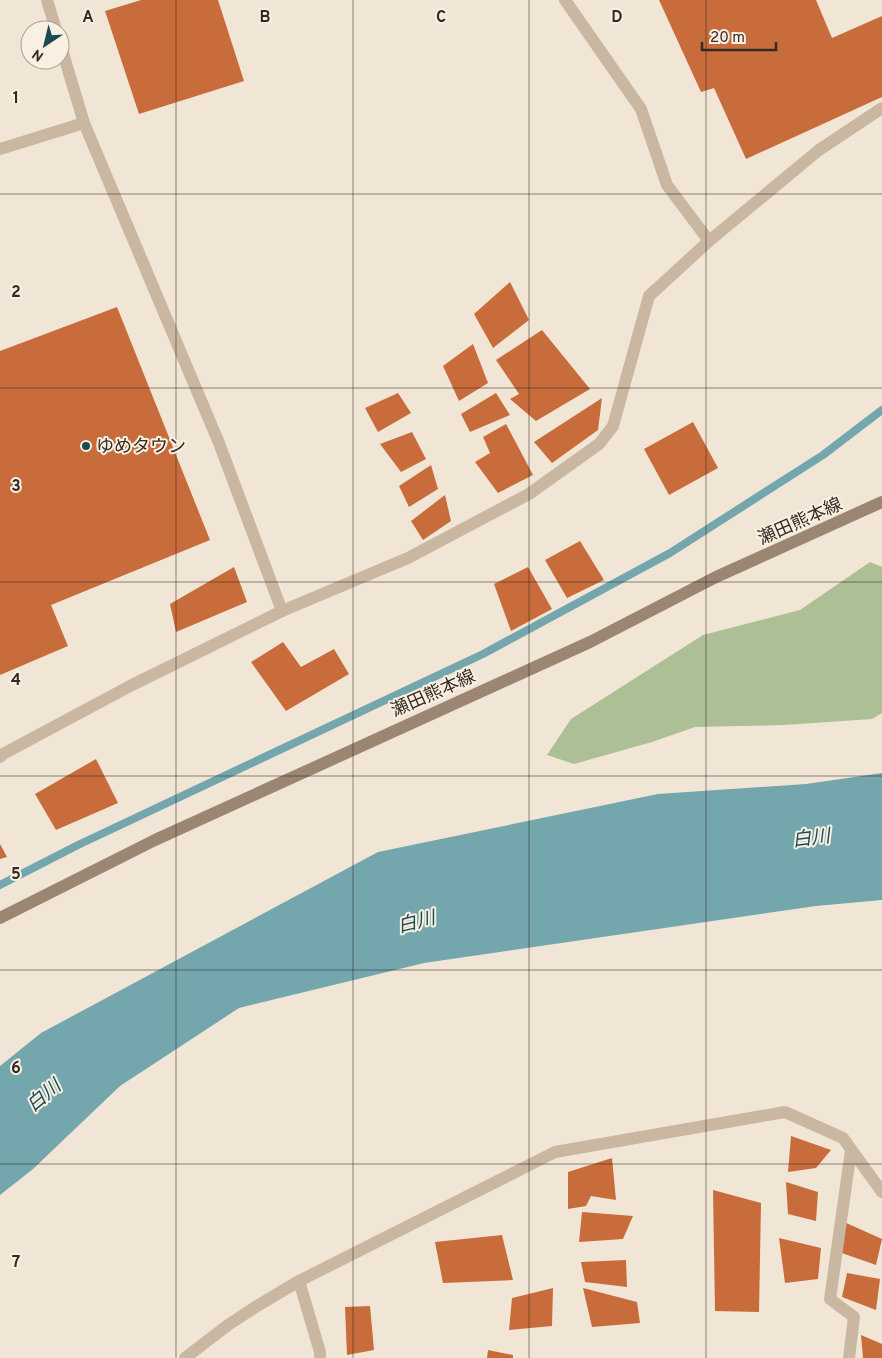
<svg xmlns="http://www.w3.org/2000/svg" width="882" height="1358" viewBox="0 0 882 1358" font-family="Overpass,'Noto Sans JP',sans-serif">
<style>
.green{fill:#adbf95}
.water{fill:#74a6ae}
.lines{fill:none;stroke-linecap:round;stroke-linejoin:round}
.stream{stroke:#74a6ae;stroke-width:8}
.building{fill:#c96c3b}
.minor{stroke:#c9b7a1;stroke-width:12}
.secondary{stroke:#9c8673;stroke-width:12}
.grid{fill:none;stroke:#332a24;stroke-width:1;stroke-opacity:0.55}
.poi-dot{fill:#194b54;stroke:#f9f0e1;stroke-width:2}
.labels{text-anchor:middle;stroke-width:4;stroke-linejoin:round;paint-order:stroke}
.poi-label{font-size:18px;fill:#332a24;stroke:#f9f0e1;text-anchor:start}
.street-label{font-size:18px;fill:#332a24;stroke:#f9f0e1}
.water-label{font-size:19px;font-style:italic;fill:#194b54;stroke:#f9f0e1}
.grid-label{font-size:16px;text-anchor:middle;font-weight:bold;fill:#332a24;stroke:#f9f0e1;stroke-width:4;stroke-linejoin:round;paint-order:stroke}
</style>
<rect width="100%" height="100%" fill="#f1e6d5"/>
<polygon class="green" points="870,562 882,567 882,713 872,719 784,725 695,727 652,742 574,764 547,755 571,719 703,635 800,610"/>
<polygon class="water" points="882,773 882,900 816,906 424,963 239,1008 120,1086 33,1169 0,1195 0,1066 41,1033 378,852 658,794 806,784"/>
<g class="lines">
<polyline class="stream" points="0,885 78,845 483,654 670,553 823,455 882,410"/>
</g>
<g class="building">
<polygon points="141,0 218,0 244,81 139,114 105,11"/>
<polygon points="659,0 816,0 832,38 882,16 882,97 746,159 714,88 701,92"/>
<polygon points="510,282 529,320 493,348 474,314"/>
<polygon points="117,307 210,540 51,605 68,646 0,675 0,351"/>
<polygon points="542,330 590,389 536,421 510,399 519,394 496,360"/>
<polygon points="473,344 488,383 459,401 443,366"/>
<polygon points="398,393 411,413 378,432 365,408"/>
<polygon points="496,393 510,415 470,432 461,414"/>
<polygon points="602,398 598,430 552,463 534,442"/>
<polygon points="693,422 718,468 669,495 644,449"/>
<polygon points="506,424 533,475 498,493 475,462 490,453 483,437"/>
<polygon points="412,432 426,459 401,472 380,444"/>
<polygon points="431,465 438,489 409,507 399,486"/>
<polygon points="445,495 451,521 423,540 411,521"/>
<polygon points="580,541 604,580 567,598 545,560"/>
<polygon points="234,567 247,602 176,632 170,604"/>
<polygon points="528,567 552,609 511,631 494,584"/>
<polygon points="283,642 301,667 334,649 349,674 286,711 251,662"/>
<polygon points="96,759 118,803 56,830 35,794"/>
<polygon points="0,844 7,857 0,859"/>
<polygon points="791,1136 831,1150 816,1168 788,1172"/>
<polygon points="612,1158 616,1200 591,1196 586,1206 568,1209 568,1172"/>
<polygon points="786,1182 818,1192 816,1221 788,1214"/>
<polygon points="713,1190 761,1203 759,1312 715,1311"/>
<polygon points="582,1212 633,1216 623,1239 579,1242"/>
<polygon points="844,1222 882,1239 876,1265 839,1252"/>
<polygon points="502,1235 513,1280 443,1283 435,1242"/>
<polygon points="779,1238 821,1248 818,1279 785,1283"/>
<polygon points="626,1260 627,1287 585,1282 581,1262"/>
<polygon points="847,1273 880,1279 876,1310 842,1297"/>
<polygon points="553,1288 552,1326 509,1330 512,1298"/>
<polygon points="583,1288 637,1302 640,1323 592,1327"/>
<polygon points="370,1306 374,1350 347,1355 345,1307"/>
<polygon points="861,1335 882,1344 882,1358 863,1358"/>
<polygon points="488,1350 513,1355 513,1358 487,1358"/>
</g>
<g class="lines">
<g class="minor">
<polyline points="47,0 56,30"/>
<polyline points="565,0 641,109 667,185 709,241"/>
<polyline points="60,43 84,123 219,443 282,611"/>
<polyline points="0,149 84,123"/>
<polyline points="0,757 3,754 130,686 282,611 408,558 529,494 599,444 613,426 649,296 709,241 819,150 882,108"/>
<polyline points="299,1281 320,1352 320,1358"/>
<polyline points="185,1358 228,1325 257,1306 299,1281 555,1152 785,1112 843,1138 882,1192"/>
<polyline points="849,1358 854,1317 830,1299 851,1150"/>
</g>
<polyline class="secondary" points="0,918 155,840 590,642 716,577 882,502"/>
</g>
<path class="grid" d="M176,0V1358M353,0V1358M529,0V1358M706,0V1358M0,194H882M0,388H882M0,582H882M0,776H882M0,970H882M0,1164H882"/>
<circle class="poi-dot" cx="86" cy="446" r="5"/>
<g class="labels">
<g class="poi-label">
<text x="96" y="452">ゆめタウン</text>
</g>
<g class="street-label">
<text transform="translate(800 521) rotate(-24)" y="6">瀬田熊本線</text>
<text transform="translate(433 693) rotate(-24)" y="6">瀬田熊本線</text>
</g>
<g class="water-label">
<text transform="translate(811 837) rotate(-7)" y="7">白川</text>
<text transform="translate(416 921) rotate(-14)" y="7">白川</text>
<text transform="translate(43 1095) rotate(-40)" y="7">白川</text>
</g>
</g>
<g class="grid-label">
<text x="88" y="22">A</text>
<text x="265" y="22">B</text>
<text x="441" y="22">C</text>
<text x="617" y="22">D</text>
<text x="16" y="103">1</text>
<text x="16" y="297">2</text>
<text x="16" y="491">3</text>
<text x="16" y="685">4</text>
<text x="16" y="879">5</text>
<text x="16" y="1073">6</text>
<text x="16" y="1267">7</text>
</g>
<g transform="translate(45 45) rotate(215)"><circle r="24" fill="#f9f0e1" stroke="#aaa195"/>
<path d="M0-4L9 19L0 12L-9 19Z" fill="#194b54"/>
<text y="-8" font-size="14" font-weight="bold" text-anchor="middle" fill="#332a24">N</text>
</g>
<path d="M702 42v8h74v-8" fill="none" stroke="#332a24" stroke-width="2.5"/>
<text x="710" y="42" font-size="15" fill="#332a24" stroke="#f9f0e1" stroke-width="4" paint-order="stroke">20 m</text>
</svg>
